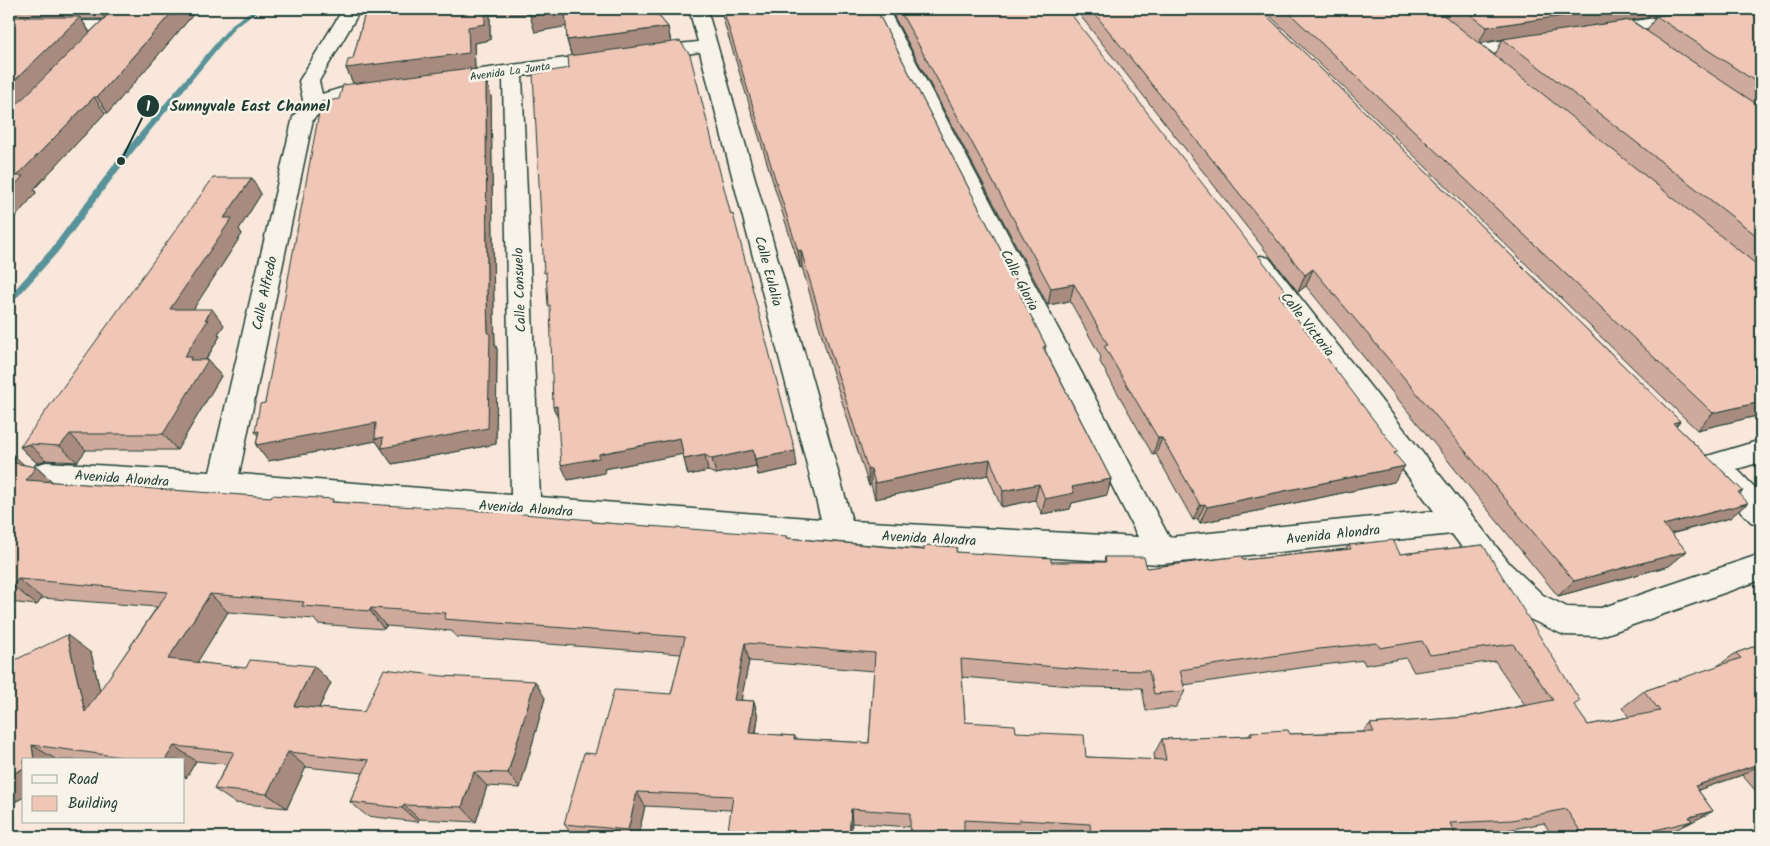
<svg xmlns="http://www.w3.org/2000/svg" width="1770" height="846" viewBox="0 0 1770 846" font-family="Kalam,sans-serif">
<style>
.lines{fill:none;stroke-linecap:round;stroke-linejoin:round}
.stream{fill:#59939a;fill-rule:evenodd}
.minor-casing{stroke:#1f3d34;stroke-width:3}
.minor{fill:#f7f3e8;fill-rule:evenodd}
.wall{fill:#ceaa9d;stroke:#1f3d34;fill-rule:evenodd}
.shaded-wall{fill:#a88b7f;stroke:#1f3d34}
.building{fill:#f0c6b6;stroke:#1f3d34;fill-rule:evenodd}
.labels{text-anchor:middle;stroke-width:5;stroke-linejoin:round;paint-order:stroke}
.far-street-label{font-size:11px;fill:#1f3d34;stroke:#f7f3e8}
.street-label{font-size:14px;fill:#1f3d34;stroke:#f7f3e8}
.leader{fill:none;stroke:#1f3d34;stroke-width:2}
.callout-dot{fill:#1f3d34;stroke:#f7f3e8;stroke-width:2}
.mark-label{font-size:15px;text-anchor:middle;font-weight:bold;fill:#fff}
.callout-label{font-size:15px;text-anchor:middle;font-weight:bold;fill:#1f3d34;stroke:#f7f3e8;stroke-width:5;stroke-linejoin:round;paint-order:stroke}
</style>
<rect width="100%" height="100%" fill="#f8e7da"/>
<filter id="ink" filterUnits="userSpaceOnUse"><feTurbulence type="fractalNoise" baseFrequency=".02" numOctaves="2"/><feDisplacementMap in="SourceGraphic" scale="10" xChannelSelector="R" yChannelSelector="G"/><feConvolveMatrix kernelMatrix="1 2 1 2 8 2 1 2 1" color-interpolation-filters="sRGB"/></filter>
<g filter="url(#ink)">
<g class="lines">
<polygon class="stream" points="254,9 261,9 236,26 124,163 57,253 12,303 9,304 9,296 51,249 118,159 232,24"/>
<defs>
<g id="minor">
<path d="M343,9H361L319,81L322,94C340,88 365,80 384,85L387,89L384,93L344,100L327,107L313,119L239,474L511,495L503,78L435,87L428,85L425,81L428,77L435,75L605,53L612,55L614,59L612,63L522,76L540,497L821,519L700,52L648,59L641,57L639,53L641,49L648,47L698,42L689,9H707L852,521L1138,537L870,9H888L1169,537L1434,511L1253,270L1249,264L1253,258L1261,256L1269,258L1510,564L1543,595L1567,607L1601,608L1761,554V580L1601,636L1564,635L1521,615L1488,582L1452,534L1161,564L840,546L222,496L46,484L36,481L32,473L36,465L46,462L210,472L293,117L304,105L299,81Z"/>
<polygon points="1716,9 1760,9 1757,13 1751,14 1601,36 1595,35 1592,31 1595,27 1601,26"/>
<polygon points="9,21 111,21 117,22 120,26 117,30 111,31 9,31"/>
<polygon points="1537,35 1544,37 1546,41 1544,45 1475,57 1468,55 1466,51 1468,47 1475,45"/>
<polygon points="1761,440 1761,462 1737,469 1761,494 1761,525 1751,522 1704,473 1700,465 1704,457"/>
</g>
</defs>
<use href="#minor" class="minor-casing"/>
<use href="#minor" class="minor"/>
</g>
<g class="wall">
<path d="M9,9H198L108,113H105L34,189L36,193L9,224ZM81,19H104L90,32Z"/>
<polygon points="366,9 653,9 668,27 671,42 731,215 797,467 758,475 756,466 716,474 708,471 688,475 683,454 604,469 605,473 568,480 569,68 571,55 567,40 566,26 535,32 530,14 490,15 490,40 474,43 475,69 470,70 474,81 486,80 491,96 494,316 495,344 497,349 496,444 392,464 376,441 268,461 256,445 265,403 339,99 353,83 346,68 353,59"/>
<polygon points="720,9 876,9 1023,293 1022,299 1046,346 1045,350 1111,479 1107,495 1072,503 1070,509 1042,514 1035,500 1001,507 988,475 875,499 871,485 869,486 831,367 802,267 800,268 780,205"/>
<polygon points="890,9 1067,9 1281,298 1396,455 1394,482 1200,523 1198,519 1193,520 1156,454 1153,455 1100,362 1101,357 1070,301 1048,305"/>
<polygon points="1075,9 1260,9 1680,421 1676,426 1743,491 1740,494 1730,518 1671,534 1687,551 1669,566 1558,596 1306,286 1298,292"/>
<path d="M1263,9H1761V415L1697,430ZM1656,16L1647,31L1631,20L1636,19ZM1503,39L1495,55L1479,43Z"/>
<polygon points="252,178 261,194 239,229 242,234 193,309 224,325 218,334 220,336 206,360 208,360 221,376 177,450 86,450 77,462 46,460 37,463 20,447"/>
<path d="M9,451L24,465L36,467L53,482L335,502L593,522L956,552L1051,562H1104L1105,557L1147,568L1243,560L1346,549L1349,545L1400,554L1483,545L1574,706L1588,725L1629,717L1622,708L1644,691L1716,667L1736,653L1761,644V797L1742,775L1698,790L1713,811L1665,835L1657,837H1553L1544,823L1492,833L1455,836L1456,837H1078L1016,834L1015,836L964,834V837H909L910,827L852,823L731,810L645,806L638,837H574L564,824L596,754L671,694L681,654L456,637L452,631L386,626L384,629L318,624L314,619L228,612L197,662L331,683L319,708L364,712L545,698L520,788L487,786L476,822L419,819L418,822L367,816L350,802L363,773L306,767L287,808L235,803L214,789L227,764L196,761L186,778L184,777V760H24V797L9,805V663L91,653L100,691L157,607L42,598L37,605L9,602ZM1406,658L1414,672L1495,661L1525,705L1467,717L1370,724L1363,732L1290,734L1251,732L1249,736L1162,739L1154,754L1155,760L1086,757L1016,732L965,722L962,677L1085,687L1142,688L1146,711L1176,707L1185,691L1184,685L1307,667L1363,660L1365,665ZM749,661L874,671L869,743L795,739V736L756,734L758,718L754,701L741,700Z"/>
</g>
<g class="shaded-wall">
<polygon points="99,9 116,9 105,19"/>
<polygon points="175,9 198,9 108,113 97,97"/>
<polygon points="485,9 488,9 490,15 490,40 474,43 475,69 470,70 476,84 354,85 346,68 468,27"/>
<polygon points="1609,9 1706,9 1479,43 1487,27"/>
<polygon points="565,10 569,26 535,32 530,16"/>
<polygon points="80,17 90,33 9,114 9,86"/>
<polygon points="668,27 671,44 572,57 567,40"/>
<polygon points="486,80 491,96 494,316 495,344 497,349 496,444 392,464 376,441 268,461 256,445 264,443 255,432 488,333 487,299"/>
<polygon points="94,97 105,113 34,189 36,193 9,224 9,192 17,176"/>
<polygon points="252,178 261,194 239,229 242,234 183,325 170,309 224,218"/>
<polygon points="801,250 802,267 800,268 798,251"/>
<polygon points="1313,269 1306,286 1298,292 1305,275"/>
<polygon points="1074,284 1070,301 1048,305 1051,288"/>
<polygon points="1285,290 1278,307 1279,295"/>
<polygon points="212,309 224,325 218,334 220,336 200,369 208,360 221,376 177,450 163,434 184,357"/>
<polygon points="1761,402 1761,415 1697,430 1713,413"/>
<polygon points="557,406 560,423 553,407"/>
<polygon points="1680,421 1665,438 1673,423"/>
<polygon points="70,434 86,450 77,462 60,446"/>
<polygon points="680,438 684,454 604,469 605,473 568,480 561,465 599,454"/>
<polygon points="1158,438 1162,438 1156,454 1153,455"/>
<polygon points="29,444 46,460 37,463 20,447"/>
<polygon points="753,450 756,466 716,474 712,459"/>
<polygon points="9,451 31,471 36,467 58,487 26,480 14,463"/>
<polygon points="795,451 797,467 758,475 755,459"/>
<polygon points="705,455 708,471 688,475 684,459"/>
<polygon points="990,459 988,475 875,499 875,483"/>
<polygon points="1405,466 1394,482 1200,523 1207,507"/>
<polygon points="871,469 871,485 869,486 868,470"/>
<polygon points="1111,479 1107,495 1072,503 1070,509 1042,514 1045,499 1072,487"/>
<polygon points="1039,484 1035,500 1001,507 1003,491"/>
<polygon points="1748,503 1730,518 1646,540 1663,525"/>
<polygon points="1205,504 1198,519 1193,520 1200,505"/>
<polygon points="1687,551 1669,566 1558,596 1574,581"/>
<polygon points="18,579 42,598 37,605 13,586"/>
<polygon points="210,594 228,612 189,676 168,659"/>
<polygon points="371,608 386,626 384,629 370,611"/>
<polygon points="67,635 91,653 109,729 85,712"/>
<polygon points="745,643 749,661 738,716 734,700"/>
<polygon points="314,666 331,683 312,722 294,706"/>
<polygon points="535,681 545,698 520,788 508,773"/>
<polygon points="754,701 758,718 753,749 749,733"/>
<polygon points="32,745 57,760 34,760"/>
<polygon points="174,746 196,761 186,778 184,776 184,760 165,760"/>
<polygon points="288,752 306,767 287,808 267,794"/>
<polygon points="1761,763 1761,764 1742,775 1669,800 1695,786"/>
<polygon points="24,768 24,797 9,805 9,776"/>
<polygon points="474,772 487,786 476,822 462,807"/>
<polygon points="637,792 645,806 638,837 632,837 628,830"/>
<polygon points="404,805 419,819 418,822 402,808"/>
<polygon points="851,809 852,823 851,837 849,837"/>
<polygon points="1713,811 1686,825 1684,825 1692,821 1689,817"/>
</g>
<g class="building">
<polygon points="114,9 175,9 97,97 94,97 17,176 23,176 9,192 9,112"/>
<polygon points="366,9 485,9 485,24 468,27 469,53 346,68 348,60 353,59"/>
<polygon points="530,9 653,9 668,27 567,40 565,10 530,16"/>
<polygon points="723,9 876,9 1023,293 1020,294 1046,346 1043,347 1111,479 1072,487 1074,493 1045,499 1039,484 1003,491 990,459 875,483 871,469 868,470 830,350 801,250 798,251 778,188"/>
<polygon points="899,9 1067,9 1285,290 1279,295 1398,452 1394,453 1405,466 1207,507 1205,504 1200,505 1162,438 1158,438 1104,346 1108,345 1074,284 1051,288"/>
<polygon points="1091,9 1260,9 1680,421 1673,423 1743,491 1738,492 1748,503 1663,525 1687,551 1574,581 1313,269 1305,275"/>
<polygon points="1285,9 1436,9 1761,268 1761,402 1713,413"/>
<polygon points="1463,9 1609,9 1487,27"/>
<polygon points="1704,9 1761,9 1761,85 1656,16"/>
<polygon points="9,17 80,17 9,86"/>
<polygon points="1630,20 1761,107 1761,239 1503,39"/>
<polygon points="680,41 690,55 731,215 733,214 795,451 755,459 753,450 712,459 705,455 684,459 680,438 599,454 599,458 561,465 557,406 553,407 550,305 548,306 546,272 544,273 533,74 569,68 568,56"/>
<polygon points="470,68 471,82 486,80 487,299 488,333 490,333 488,428 382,448 383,437 375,439 376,423 256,445 259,431 255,432 260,404 265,403 321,102 339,99 343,85"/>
<polygon points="213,178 252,178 224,218 232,218 170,309 212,309 205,320 208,320 184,357 191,357 190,360 208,360 163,434 70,434 60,446 29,444 20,447"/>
<path d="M9,451L14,463L36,467L26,480L271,497L272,495L333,499L332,502L500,512L592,520V522L787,536L786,538L924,550V545L957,547L956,552L1051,558V562H1106L1105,557H1144L1147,568L1241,556L1243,560L1351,549L1349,545L1393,540L1400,554L1483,545L1580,701L1574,705L1588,725L1660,711L1644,691L1741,658L1736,653L1761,644V763L1695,786L1713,811L1689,817L1692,821L1635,835L1637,837H1584L1566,809L1512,820L1450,823L1456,837H1091L1090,824L1019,820V823L964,820V837H910V813L851,809L849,837H727L733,796L637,792L628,830L564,824L584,753L596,754L614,690L671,694L685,637L444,619L446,613L371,608L370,611L302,606L304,602L210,594L168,659L246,668L250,660L314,666L294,706L364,712L384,669L442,676L535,681L508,773L474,772L462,807L404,805L402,808L350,802L369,760L288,752L267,794L214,789L234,752L174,746L165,760H144L32,745L34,760H24V768L9,776V663L67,635L85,712L168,592L18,579L13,586H9ZM1422,641L1430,655L1513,644L1553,700L1467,717L1370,724L1374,732L1290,734L1288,730L1251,732L1252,736L1162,739L1166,760L1086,757L1084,735L1016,732L1015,725L965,722L961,659L1092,670L1149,671L1154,694L1185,691L1180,670L1319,649L1377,643L1380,648ZM745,643L875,653L869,743L794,739L795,736L749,733L754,701L734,700Z"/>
</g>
</g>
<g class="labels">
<g class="far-street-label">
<text transform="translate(510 71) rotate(-8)" y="4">Avenida La Junta</text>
</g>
<g class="street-label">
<text transform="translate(769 271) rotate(75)" y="5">Calle Eulalia</text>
<text transform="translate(1020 280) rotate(63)" y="5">Calle Gloria</text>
<text transform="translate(519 290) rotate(-92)" y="5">Calle Consuelo</text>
<text transform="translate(264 293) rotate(-78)" y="5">Calle Alfredo</text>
<text transform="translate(1308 324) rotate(52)" y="5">Calle Victoria</text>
<text transform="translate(122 478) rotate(4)" y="5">Avenida Alondra</text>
<text transform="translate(526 508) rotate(4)" y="5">Avenida Alondra</text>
<text transform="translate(1333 534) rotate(-6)" y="5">Avenida Alondra</text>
<text transform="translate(929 538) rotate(3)" y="5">Avenida Alondra</text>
</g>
</g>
<path class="leader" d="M121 161L148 106"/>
<g class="callout-dot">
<circle cx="121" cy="161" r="5"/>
<circle cx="148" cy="106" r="12"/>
</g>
<g class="mark-label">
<text x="148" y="111">1</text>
</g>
<g class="callout-label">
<text x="250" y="111">Sunnyvale East Channel</text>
</g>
<rect width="1770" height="846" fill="none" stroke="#f7f3e8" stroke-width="30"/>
<rect x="15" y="15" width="1740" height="816" fill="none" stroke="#1f3d34" stroke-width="2" filter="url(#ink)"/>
<rect x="22" y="758" width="162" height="65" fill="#f7f3e8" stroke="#a1aaa0"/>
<rect x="32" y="775" width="25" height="8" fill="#f7f3e8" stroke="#a1aaa0"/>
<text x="68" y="784" font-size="15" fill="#1f3d34">Road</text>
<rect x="32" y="796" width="25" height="15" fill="#f0c6b6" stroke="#a1aaa0"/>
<text x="68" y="808" font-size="15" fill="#1f3d34">Building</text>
</svg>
